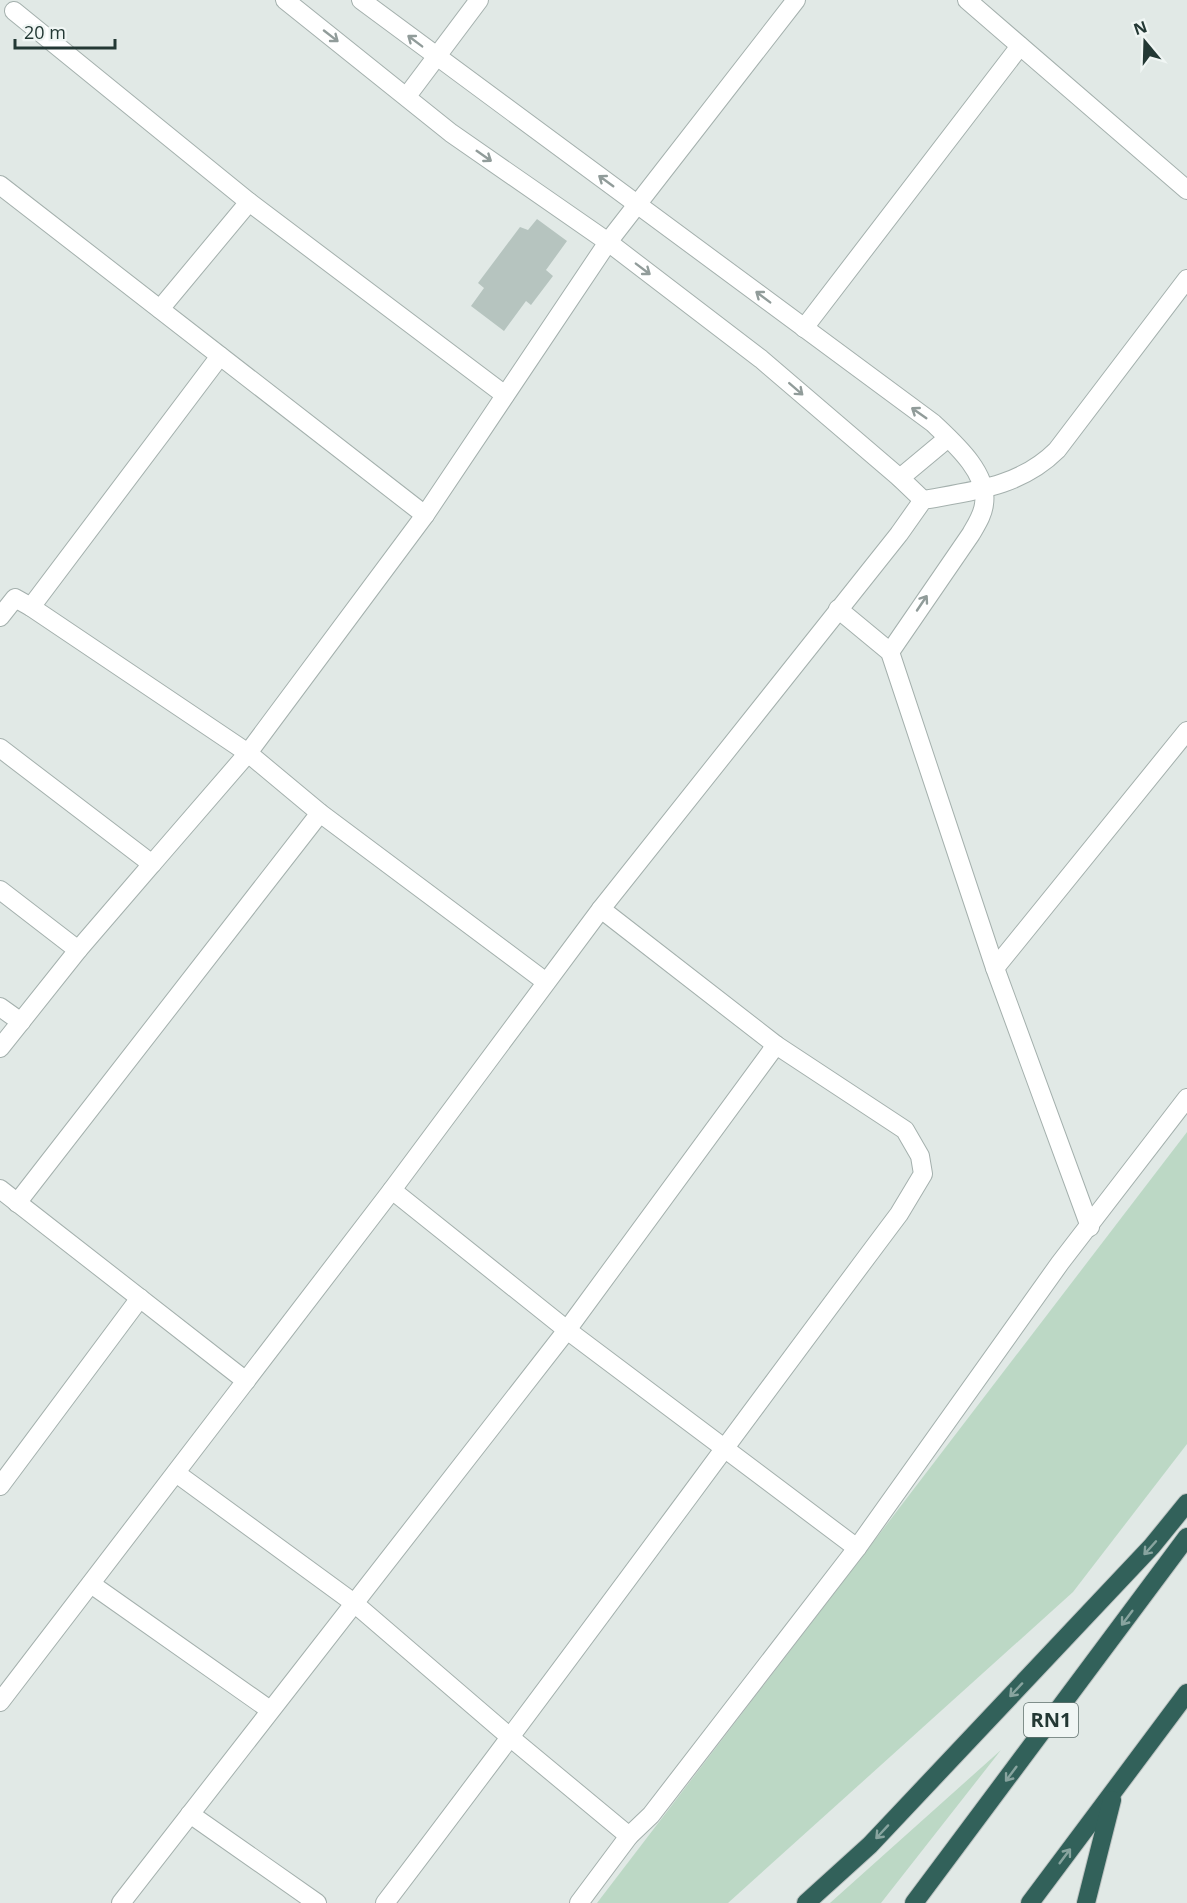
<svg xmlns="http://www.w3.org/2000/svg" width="1187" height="1903" viewBox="0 0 1187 1903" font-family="'Open Sans',sans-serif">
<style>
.green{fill:#bcd8c5}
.building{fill:#b6c4bf}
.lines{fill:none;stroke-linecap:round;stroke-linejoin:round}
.street-casing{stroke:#a4b0ad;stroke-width:20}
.highway-casing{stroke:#bdc3c2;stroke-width:20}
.street{stroke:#fff;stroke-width:18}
.highway{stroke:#32615a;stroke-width:18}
.oneway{stroke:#919c9a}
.oneway2{stroke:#88a49f}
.labels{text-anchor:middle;stroke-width:6;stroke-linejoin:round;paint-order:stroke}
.shield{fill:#f0f6f4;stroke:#60716e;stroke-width:1.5}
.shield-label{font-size:20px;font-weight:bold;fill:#233834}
</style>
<rect width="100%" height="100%" fill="#e1e9e6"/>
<g class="green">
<polygon points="1187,1132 1187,1444 1073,1592 728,1903 597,1903"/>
<polygon points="1001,1750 881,1903 830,1903"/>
</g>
<polygon class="building" points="537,219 567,241 546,270 553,276 531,305 526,301 504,331 471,306 484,288 478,283 520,227 528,230"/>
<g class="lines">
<defs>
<g id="street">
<polyline points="285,0 451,133 608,242 761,359 900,478 923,500"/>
<path d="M361,0L933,423C953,442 989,473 984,504C983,515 976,525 971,534L890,652"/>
<polyline points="967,0 1187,190"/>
<polyline points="14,11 249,202 505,395"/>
<polyline points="407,96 479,0"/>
<polyline points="0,185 425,515"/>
<polyline points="160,309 249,202"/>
<polyline points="804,328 1020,46"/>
<polyline points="900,478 948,438"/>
<polyline points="31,607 220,356"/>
<polyline points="838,609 890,652 995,968 1090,1227"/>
<polyline points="0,617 15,598 31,607 248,753 320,813 546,982"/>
<polyline points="0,748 152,864 78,950 0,1048"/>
<polyline points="152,864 248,753 425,515 608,242 796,0"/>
<polyline points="0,890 78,950"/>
<polyline points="995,968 1187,731"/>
<polyline points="0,1007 21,1022"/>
<polyline points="0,1189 246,1381"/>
<polyline points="392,1190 567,1330 857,1548"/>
<polyline points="17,1203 320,813"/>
<polyline points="176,1473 354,1603 511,1738 629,1836 651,1815 857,1548 1060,1263 1187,1098"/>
<polyline points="0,1486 140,1298"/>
<polyline points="91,1584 270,1710"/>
<path d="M0,1702L392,1190L601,909L899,534L923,500C973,491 1020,487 1057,450L1187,279"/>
<polyline points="190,1814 317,1903"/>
<polyline points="121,1903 567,1330 776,1045 601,909"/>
<path d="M385,1903C559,1675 727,1443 899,1214L923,1174L920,1156L905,1130L776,1045"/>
<polyline points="579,1903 629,1836"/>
</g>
<g id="highway">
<polyline points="806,1903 870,1845 1152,1546 1187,1503"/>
<polyline points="914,1903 1187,1537"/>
<polyline points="1030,1903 1187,1693"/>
<polyline points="1086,1903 1112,1800"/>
</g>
</defs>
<use href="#street" class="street-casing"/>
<use href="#highway" class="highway-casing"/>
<use href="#street" class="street"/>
<use href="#highway" class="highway"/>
</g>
<defs><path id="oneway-shaft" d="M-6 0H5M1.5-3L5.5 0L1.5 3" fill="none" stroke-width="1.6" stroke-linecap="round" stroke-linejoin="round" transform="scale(1.5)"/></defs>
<g class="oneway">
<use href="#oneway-shaft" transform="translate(331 36) rotate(38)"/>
<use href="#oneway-shaft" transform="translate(415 41) rotate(-143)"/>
<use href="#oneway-shaft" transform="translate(484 156) rotate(35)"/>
<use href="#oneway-shaft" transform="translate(606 181) rotate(-144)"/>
<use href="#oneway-shaft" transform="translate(643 269) rotate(37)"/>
<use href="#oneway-shaft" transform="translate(763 297) rotate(-143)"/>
<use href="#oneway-shaft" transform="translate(796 389) rotate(41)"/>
<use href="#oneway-shaft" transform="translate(919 413) rotate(-145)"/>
<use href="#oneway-shaft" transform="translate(922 603) rotate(-56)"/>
</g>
<g class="oneway2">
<use href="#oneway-shaft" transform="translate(1150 1548) rotate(132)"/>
<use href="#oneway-shaft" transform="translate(1127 1618) rotate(127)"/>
<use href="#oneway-shaft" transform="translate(1016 1690) rotate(133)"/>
<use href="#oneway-shaft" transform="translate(1011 1774) rotate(127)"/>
<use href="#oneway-shaft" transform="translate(882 1832) rotate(133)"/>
<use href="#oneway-shaft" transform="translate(1065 1856) rotate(-53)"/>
</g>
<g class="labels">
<rect class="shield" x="1024" y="1703" width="54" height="34" rx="4.5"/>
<g class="shield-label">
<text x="1051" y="1727">RN1</text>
</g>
</g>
<g transform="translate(1145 42) rotate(341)" stroke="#f0f6f4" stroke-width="4.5" paint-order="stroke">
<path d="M0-4.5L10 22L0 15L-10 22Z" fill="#233834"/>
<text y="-9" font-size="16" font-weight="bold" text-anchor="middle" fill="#233834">N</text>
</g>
<path d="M15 39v9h100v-9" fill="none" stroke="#233834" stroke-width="3"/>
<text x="24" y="39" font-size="18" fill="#233834" stroke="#f0f6f4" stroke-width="4.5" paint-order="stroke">20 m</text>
</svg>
